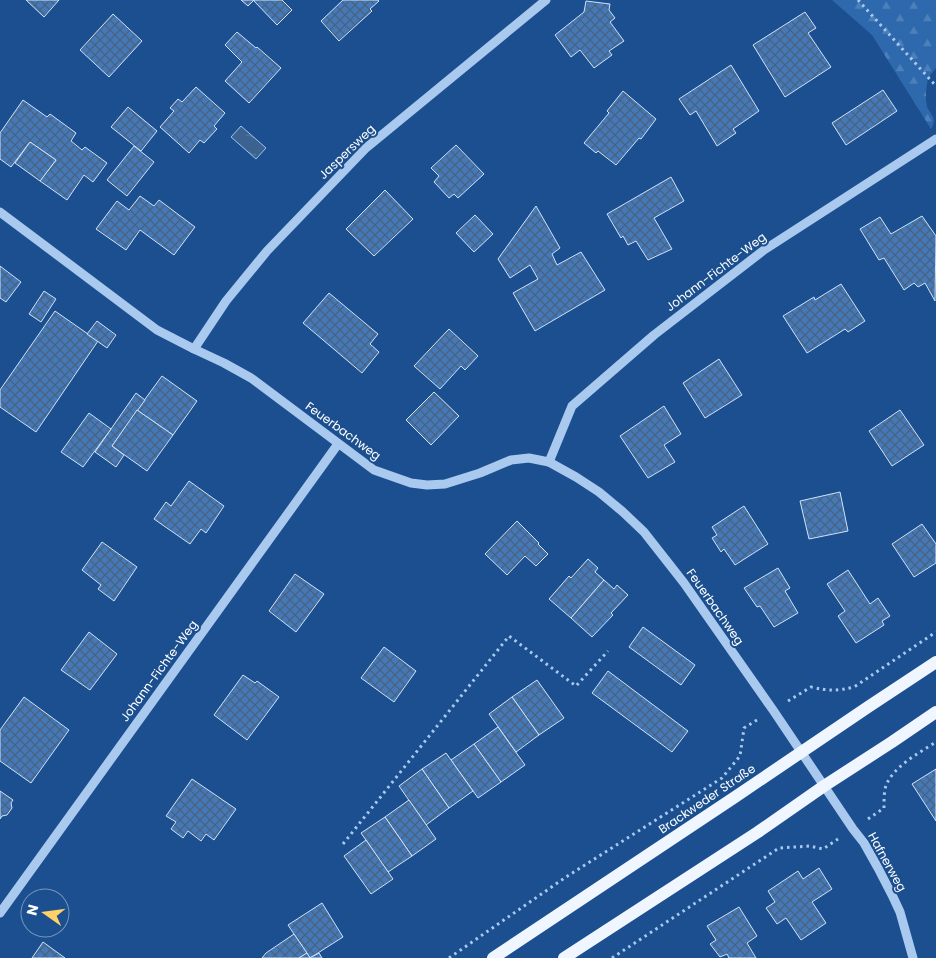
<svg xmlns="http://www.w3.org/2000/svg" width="936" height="958" viewBox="0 0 936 958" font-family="Poppins,sans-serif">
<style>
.forest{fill:url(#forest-firs)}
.water{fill:url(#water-ripples);stroke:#9cc4f0}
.building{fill:url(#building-cross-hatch);stroke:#cfe3fa}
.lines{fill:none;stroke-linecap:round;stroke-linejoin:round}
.path{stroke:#a9c9ee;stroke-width:3;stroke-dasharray:2.5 4;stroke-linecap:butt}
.minor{stroke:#a9c9ee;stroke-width:9}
.major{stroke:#f0f6ff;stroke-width:12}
.labels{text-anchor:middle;stroke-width:4;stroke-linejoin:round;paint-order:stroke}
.street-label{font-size:12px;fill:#fff;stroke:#1b4f8f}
</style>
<defs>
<pattern id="forest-firs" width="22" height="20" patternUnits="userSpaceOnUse" patternTransform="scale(1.25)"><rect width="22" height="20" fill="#2e69ad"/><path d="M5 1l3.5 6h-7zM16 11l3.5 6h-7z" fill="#4d80b9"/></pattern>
<pattern id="water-ripples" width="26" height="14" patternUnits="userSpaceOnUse" patternTransform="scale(1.25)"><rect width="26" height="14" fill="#3c6290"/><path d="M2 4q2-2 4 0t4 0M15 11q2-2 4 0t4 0" fill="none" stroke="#597aa1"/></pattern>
<pattern id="building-cross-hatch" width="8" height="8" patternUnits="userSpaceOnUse" patternTransform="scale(1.25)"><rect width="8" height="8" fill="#4478b7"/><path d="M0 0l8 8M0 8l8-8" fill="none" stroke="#486282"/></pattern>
</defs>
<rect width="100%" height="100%" fill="#1b4f8f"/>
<polygon class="forest" points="832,0 936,0 936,68 928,78 926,91 926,99 927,107 933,117 934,121 933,125 931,129 872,35"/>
<polygon class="water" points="241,126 266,148 256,159 231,137"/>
<g class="building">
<polygon points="26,0 59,0 44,17"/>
<polygon points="241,0 254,0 248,6"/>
<polygon points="254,0 282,0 292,10 277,25 254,1"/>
<polygon points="343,0 378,0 379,1 370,9 372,11 339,41 321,21"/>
<polygon points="586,1 610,4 609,10 615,18 610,22 624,41 609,51 612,55 594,68 580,50 571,57 555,35 584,12"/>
<polygon points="805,12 816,28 808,33 831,67 785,97 753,45"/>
<polygon points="113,14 142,41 109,77 80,50"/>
<polygon points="237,32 256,48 257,47 281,68 249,103 225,81 242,62 225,45"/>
<polygon points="731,65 759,111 733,129 736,133 717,146 696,111 690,115 679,99"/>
<polygon points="196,87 225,113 214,126 217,129 204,143 200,140 189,153 160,127 174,111 170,108 178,99 182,102"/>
<polygon points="883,90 897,111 846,145 832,123"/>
<polygon points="623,91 656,119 641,139 639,138 616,165 598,151 596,153 584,143 609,113 607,111"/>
<polygon points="23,100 47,117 50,114 76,133 71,141 82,150 85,147 107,163 93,182 84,175 67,200 40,181 56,160 30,142 11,167 0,159 0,133"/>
<polygon points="128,107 157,131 141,151 111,127"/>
<polygon points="30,142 56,160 40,181 15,163"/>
<polygon points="456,145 484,174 458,198 454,194 449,198 434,182 439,176 431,168"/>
<polygon points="134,146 154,162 127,196 107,180"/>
<polygon points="671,177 684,201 654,218 672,249 648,260 636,241 628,245 623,236 621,238 607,214"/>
<polygon points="385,190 413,219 374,256 346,229"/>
<polygon points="140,196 154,206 159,200 195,227 174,255 140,230 126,250 96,229 117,201 129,210"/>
<polygon points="536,206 560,248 552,254 557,265 581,252 605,290 535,331 513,293 538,279 530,265 510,278 498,259"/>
<polygon points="475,215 493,234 474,252 456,233"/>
<polygon points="922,216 936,236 935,301 925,283 918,287 914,283 904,290 884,258 879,260 860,229 880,217 891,234"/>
<polygon points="0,266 21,282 6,302 0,298"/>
<polygon points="841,284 865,321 848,332 845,329 807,353 783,316 814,297 815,300"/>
<polygon points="44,291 56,299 41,322 29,314"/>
<polygon points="329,293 378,334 370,344 379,352 362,373 303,323"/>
<polygon points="55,311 98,341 36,432 0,407 0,390"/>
<polygon points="97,321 116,335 107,348 87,334"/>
<polygon points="449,329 478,356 465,370 461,366 440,389 414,366"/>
<polygon points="719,359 742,395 705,418 683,383"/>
<polygon points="162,376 197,401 173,435 137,410"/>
<polygon points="434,392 459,416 431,445 406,420"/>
<polygon points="136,393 145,400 112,446 124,455 116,467 95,452"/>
<polygon points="664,406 681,434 664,445 675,462 648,478 620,436"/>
<polygon points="137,410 173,435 147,471 112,446"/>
<polygon points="900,410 924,445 892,466 869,431"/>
<polygon points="89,413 111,429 83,467 61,452"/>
<polygon points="189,481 224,506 206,533 201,529 190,544 154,519 166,502 171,506"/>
<polygon points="840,492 848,531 809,539 800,501"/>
<polygon points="744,506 768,544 735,565 724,549 721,552 712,538 717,535 712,527"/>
<polygon points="517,521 539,543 538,544 548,554 536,566 525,556 507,575 485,554"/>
<polygon points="922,524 936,544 936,563 914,577 892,544"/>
<polygon points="102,542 137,567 114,601 98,589 101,585 82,570"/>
<polygon points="588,559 598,568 595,572 604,580 571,618 549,599 569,576 571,578"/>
<polygon points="778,568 790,588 785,591 798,613 774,627 760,606 757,607 744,588"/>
<polygon points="848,570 870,604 878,598 890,616 882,621 884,625 856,643 838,616 845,611 827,584"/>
<polygon points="295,574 324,594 296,632 269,611"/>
<polygon points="604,580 614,589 617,585 628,595 611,613 613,615 592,637 571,618"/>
<polygon points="643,627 695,665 681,685 629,647"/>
<polygon points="89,632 117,654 90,690 61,670"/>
<polygon points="384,647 416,671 394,702 361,678"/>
<polygon points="608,671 688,731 672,752 592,693"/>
<polygon points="243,675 255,683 257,681 279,697 247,740 214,715"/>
<polygon points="537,680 564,718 539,735 512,697"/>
<polygon points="24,697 69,730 31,783 0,761 0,730"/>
<polygon points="512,697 539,735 516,752 489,714"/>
<polygon points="498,727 525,765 501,782 474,744"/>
<polygon points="474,744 501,782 478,798 451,760"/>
<polygon points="446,753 473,791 449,808 422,769"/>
<polygon points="422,769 449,808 426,825 399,786"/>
<polygon points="936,769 936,821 912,784"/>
<polygon points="192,779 236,809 214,840 206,834 201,841 188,831 183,838 171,829 176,822 166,816"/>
<polygon points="0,791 13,800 11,803 12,808 7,815 2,816 0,819"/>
<polygon points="409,800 436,839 412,856 385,817"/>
<polygon points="385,817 412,856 388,872 361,833"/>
<polygon points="366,840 393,879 371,894 344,856"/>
<polygon points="819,868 832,889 812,902 826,923 801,940 786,918 777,924 766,908 775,902 768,891 798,871 803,879"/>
<polygon points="322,903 343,937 310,958 288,925"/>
<polygon points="739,907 757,936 747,943 756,958 729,958 727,954 720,957 710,944 716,940 707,926"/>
<polygon points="294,934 307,953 299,958 262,958 266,953"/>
<polygon points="43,942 65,958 32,958"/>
<polygon points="307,953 310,958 319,953 322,958 299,958"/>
</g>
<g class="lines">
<g class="path">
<polyline points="858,0 936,86"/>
<path d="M788,701L811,687C828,691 838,691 854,687L936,632"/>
<path d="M868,819L884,808C884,802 884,795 885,789C890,768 919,753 936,742"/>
<polyline points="343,844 509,636 576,686 608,651"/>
<polyline points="449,958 566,877 722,778 740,756 744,728 757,720"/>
<polyline points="612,958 779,848 810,846 823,849 838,839"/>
</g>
<g class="minor">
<polyline points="0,212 157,330 194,349 224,363 251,378 374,470 411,483 427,485 445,484 480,473 511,460 529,458 549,462 576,477 599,492 623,512 644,532 684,583 773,710 853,829 864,843 878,868 893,897 900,912 913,958"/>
<polyline points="194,349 226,301 267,251 366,148 546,0"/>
<polyline points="549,462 572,406 654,335 764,250 936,139"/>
<polyline points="0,913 338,444"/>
</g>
<g class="major">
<polyline points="493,958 735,797 868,707 936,662"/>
<polyline points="564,958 758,832 824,786 892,742 936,712"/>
</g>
</g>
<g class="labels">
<g class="street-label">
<text transform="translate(347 152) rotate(-44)" y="4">Jaspersweg</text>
<text transform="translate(716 272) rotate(-37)" y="4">Johann-Fichte-Weg</text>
<text transform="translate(343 431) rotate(36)" y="4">Feuerbachweg</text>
<text transform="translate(715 607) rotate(55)" y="4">Feuerbachweg</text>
<text transform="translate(159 671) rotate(-54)" y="4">Johann-Fichte-Weg</text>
<text transform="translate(707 799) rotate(-34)" y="4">Brackweder Straße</text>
<text transform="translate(887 862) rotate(61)" y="4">Hafnerweg</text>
</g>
</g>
<g transform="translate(45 913) rotate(284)"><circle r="24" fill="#1b4f8f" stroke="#7695bc"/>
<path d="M0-4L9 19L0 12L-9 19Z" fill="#ffd166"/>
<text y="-8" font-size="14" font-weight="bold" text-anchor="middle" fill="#ffffff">N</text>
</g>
</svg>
